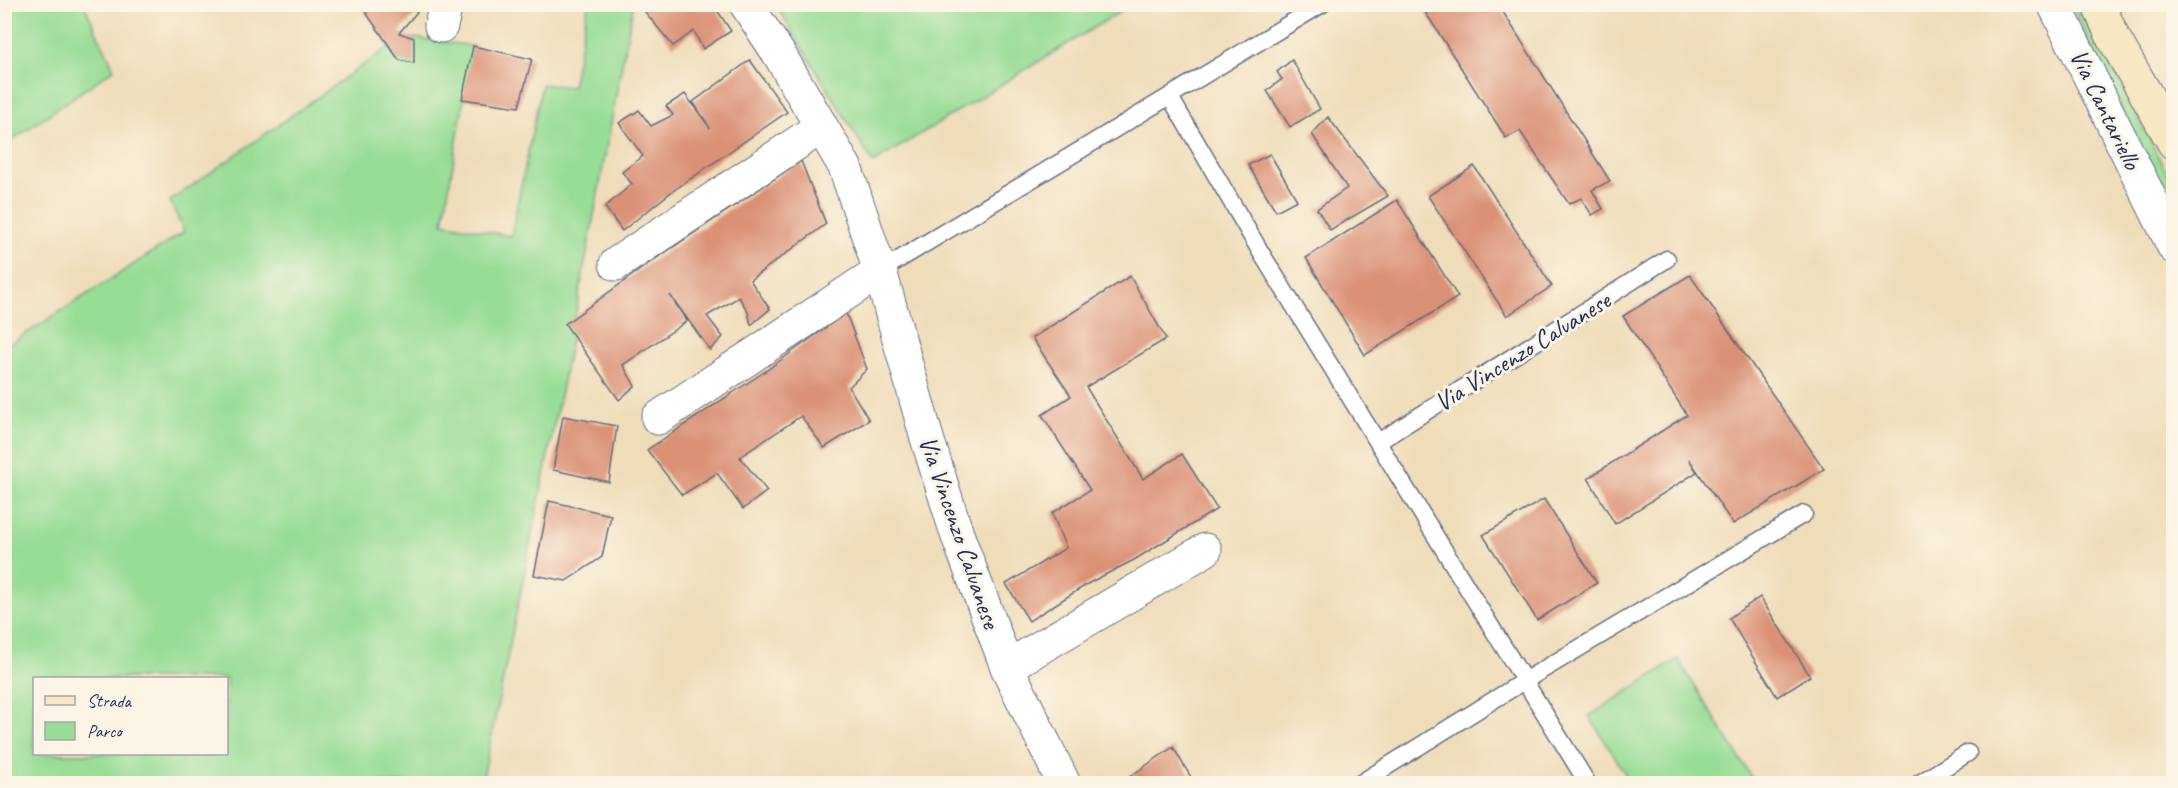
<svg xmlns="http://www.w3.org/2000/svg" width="2178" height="788" viewBox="0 0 2178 788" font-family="Caveat,sans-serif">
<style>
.green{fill:#98dd96;stroke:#5a867a;stroke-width:1.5;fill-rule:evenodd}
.building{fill:#da9176}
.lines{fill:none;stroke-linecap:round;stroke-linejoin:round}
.service-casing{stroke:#656c7e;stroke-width:19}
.minor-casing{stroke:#656c7e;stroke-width:35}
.secondary-casing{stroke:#656c7e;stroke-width:35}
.service{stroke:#fff;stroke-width:16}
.minor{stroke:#fff;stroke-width:33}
.secondary{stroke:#f7e8c3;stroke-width:33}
.labels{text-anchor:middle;stroke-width:6;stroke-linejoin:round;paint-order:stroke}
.street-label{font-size:26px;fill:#1b2f5e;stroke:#fcf5e5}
</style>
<rect width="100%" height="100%" fill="#fcf5e5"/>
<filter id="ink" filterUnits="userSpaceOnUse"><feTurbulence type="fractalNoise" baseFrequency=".0167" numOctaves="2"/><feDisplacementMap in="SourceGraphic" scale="12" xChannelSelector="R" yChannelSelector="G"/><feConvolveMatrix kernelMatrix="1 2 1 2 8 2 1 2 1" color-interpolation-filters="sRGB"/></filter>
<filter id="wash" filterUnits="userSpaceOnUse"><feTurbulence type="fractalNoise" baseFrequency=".008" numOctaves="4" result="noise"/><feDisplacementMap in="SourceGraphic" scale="24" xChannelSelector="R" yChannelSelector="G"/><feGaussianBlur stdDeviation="1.35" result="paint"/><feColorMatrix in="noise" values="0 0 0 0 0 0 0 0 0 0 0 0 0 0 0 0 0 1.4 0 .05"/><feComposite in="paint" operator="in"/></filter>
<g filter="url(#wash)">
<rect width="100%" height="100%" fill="#efddba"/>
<g class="green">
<polygon points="5,4 84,5 114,69 5,145"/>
<path d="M588,5H633L565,371L482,783L5,784V347L184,232L170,201L389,47L399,60L413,63L414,38L473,46L443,223L511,236L542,84L572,87ZM34,678H226V754H34Z"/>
<polygon points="776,5 1131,5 873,163"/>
<polygon points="2071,5 2084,5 2124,90 2173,185 2173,215"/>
<polygon points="1678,659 1755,783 1631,783 1589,716"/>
</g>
<g id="blocks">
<g class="building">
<polygon points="360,4 409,4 417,12 399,33 414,38 414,63 399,60"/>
<polygon points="645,4 713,4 731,31 703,49 694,31 673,46 641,7"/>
<polygon points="1420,4 1498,4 1610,181 1592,190 1603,209 1592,215 1581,198 1569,204 1520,131 1506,138"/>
<polygon points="473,46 532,59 519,107 462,99"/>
<polygon points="750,60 787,112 670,193 622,231 605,207 632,184 622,172 643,156 619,123 639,110 651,126 673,115 666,106 685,94 710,128 693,102"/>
<polygon points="1292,60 1320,109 1290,127 1267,91 1282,79 1277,72"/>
<polygon points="1328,117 1388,196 1330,230 1317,209 1347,188 1312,134"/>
<polygon points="1270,154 1297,200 1276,211 1248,165"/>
<polygon points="801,161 826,224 750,280 770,309 751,325 748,312 739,297 707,316 723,337 710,350 670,295 687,321 623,365 635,386 619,400 565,324 648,264"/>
<polygon points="1474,166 1552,286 1507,316 1428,196"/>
<polygon points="1397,200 1458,297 1365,355 1306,258"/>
<polygon points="1690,275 1824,469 1733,524 1689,459 1697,472 1615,524 1588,478 1687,415 1623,316"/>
<polygon points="1130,276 1166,339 1086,387 1143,479 1182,454 1217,509 1134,560 1089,583 1029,621 1006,584 1066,548 1052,513 1090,490 1042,415 1071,396 1032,338"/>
<polygon points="846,313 867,369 849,387 869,420 824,448 801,416 740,457 767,491 743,509 717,473 682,495 647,450 767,370"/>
<polygon points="563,416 617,426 609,482 553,470"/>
<polygon points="1544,499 1597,583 1537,620 1483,535"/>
<polygon points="549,501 611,515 602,557 566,581 534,575"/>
<polygon points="1760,597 1810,676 1777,697 1729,618"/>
<polygon points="1173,747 1195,784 1119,784"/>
</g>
</g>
</g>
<g filter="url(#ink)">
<use href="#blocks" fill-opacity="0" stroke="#656c7e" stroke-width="1.5"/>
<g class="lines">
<defs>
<g id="service">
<polyline points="1170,97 1263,256 1588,784"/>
<polyline points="880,271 1322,4"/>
<polyline points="1378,442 1667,259"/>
<polyline points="1359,784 1524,681 1804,514"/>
<polyline points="1918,784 1968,753"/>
</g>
<g id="minor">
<polyline points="746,4 779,54 845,167 880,271 926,435 957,534 1007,667 1064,784"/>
<polyline points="2054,4 2174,247"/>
<polyline points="441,26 446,4"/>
<polyline points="616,264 821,127"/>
<polyline points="658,418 880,271"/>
<polyline points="1007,667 1205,550"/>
</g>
<polyline id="secondary" points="2098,4 2113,37 2174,143"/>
</defs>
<use href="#service" class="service-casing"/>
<use href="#minor" class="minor-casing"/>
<use href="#secondary" class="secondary-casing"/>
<use href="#service" class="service"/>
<use href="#minor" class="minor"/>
<use href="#secondary" class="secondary"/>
</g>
</g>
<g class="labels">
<g class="street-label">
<text transform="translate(2106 109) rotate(64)" y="9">Via Cantariello</text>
<text transform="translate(1522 351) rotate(-32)" y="9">Via Vincenzo Calvanese</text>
<text transform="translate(960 532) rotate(71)" y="9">Via Vincenzo Calvanese</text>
</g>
</g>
<rect width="2178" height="788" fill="none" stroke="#fcf5e5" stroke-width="24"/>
<rect x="33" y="677" width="195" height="78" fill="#fcf5e5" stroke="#a2a6af" stroke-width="1.5"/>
<rect x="45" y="696" width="30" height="9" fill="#f7e8c3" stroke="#a2a6af" stroke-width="1.5"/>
<text x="87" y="707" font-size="18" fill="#1b2f5e">Strada</text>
<rect x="45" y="722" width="30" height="18" fill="#98dd96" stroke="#a2a6af" stroke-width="1.5"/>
<text x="87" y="737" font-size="18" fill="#1b2f5e">Parco</text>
</svg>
